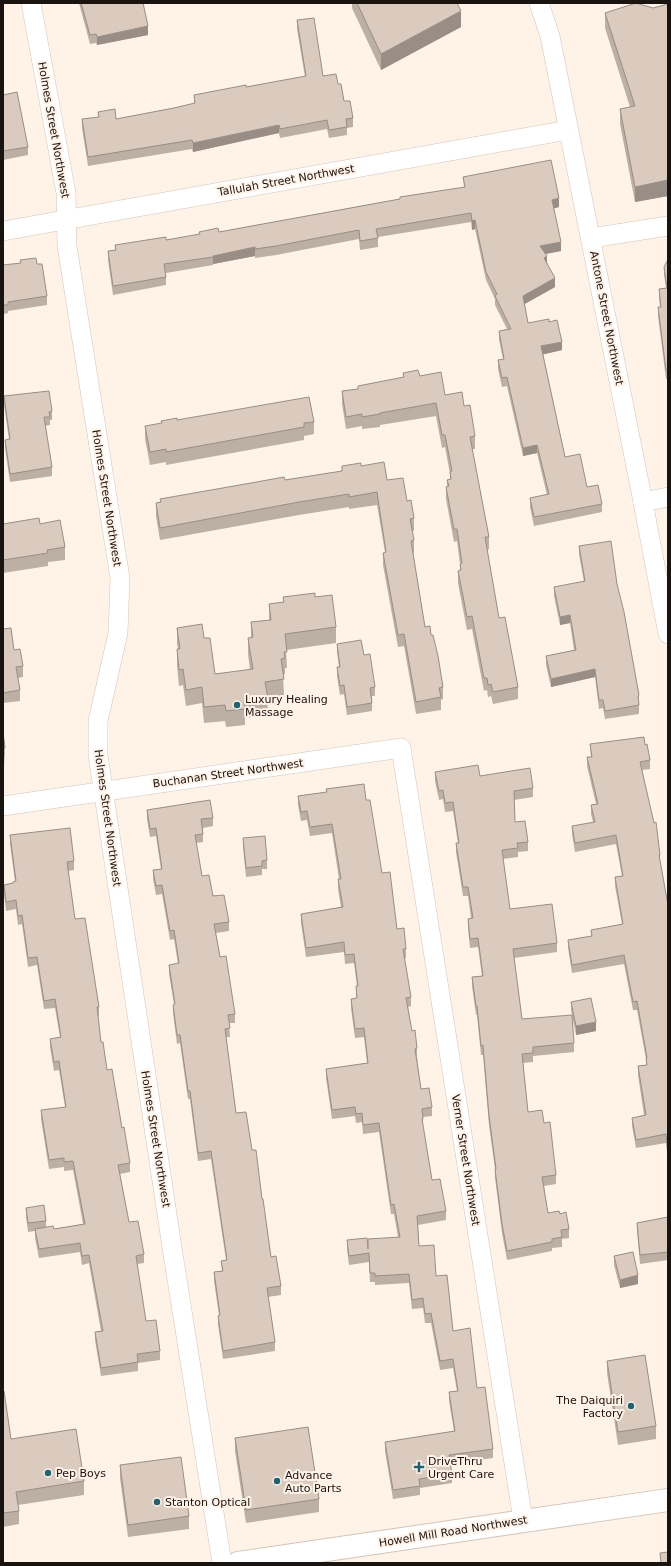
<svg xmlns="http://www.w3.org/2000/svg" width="671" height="1566" font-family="'DejaVu Sans',sans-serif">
  <rect width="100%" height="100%" fill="#fff2e7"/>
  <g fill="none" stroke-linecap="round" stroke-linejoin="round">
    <defs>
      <g id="minor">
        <path d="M31,3L66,193L67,246L120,578L118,633L98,721V755L173,1254L222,1563"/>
        <path d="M539,3L550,36L643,502L668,634"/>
        <path d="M3,231L568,130"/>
        <path d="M591,238L668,226"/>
        <path d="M643,502L668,497"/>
        <path d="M3,806L401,748L523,1520"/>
      </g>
      <path id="secondary" d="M238,1563L668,1500"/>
    </defs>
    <use href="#minor" stroke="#d4c4b7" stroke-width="20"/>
    <use href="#secondary" stroke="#d4c4b7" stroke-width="24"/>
    <use href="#minor" stroke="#fff" stroke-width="19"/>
    <use href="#secondary" stroke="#fff" stroke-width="22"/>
  </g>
  <g fill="#bcafa3">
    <path d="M79,3H143L148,35L97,45L96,43L90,44Z"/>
    <path d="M352,3H457L461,27L381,70L352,8Z"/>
    <path d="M668,4V196L635,202L620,124V109L630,107L605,28V13L653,8Z"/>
    <path d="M297,20L323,76L338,84L344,101L353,118V127L347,128V135L329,138L327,129L280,138L279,133L193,152L192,149L88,166L82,128V119L98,117V112L116,119L174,108L194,104V95L246,87L305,77L297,29Z"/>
    <path d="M3,95L28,147V155L3,160Z"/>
    <path d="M463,177L559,207L554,208L561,251L545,254L547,262L555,287L524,304L528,323L549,322L562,350L543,354L565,457L587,487L602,504V512L534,526L530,507V498L547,495L537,453L523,456L507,386L502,387L498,369V360L503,359L499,340V331L507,329L495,305V299L486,280L475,229L472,230L471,222L378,237V247L360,250L359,239L276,255L255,258V256L213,264V265L166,273V285L113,295L108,260V251L115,250V245L166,240L199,235V232H219L464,187Z"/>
    <path d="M668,261V379H666L658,316V307H660L659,298V289L666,288L664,275V267Z"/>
    <path d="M37,264L47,296V305L8,311V313L3,314V265Z"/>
    <path d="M403,373L420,376L445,395L464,406L475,436V449H472L489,537V549L487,550L499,618L518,687V699L493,704L491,696L488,697L487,690L484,691L472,629L467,630L461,599L458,583V571L460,570V564L457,541L454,542L446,499V487H447V480L450,479V474L445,447L442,448L436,416L380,425V427L362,429V426L346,429L342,404V391L358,389V386L403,378Z"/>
    <path d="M4,396L52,411V420H50V425L45,426L52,467V476L10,482L5,448V440L9,439L4,405Z"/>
    <path d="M177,420L314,422V434L304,436V440L166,465V462L150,465L145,439V426L161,424V421Z"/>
    <path d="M342,466H361L387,480L407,501L414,518V531H412L414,540V553H413L425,627L431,635L443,687V699L441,700V710L416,714L404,646L398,647L383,565V553L385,552L377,505L349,509V507L299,515L160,540L156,516V503H160V499L285,480L342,471Z"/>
    <path d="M3,524H40L65,547V560L48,562V566L3,573Z"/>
    <path d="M579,546L617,584L639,695V714L605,719L603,708L599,709L595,677L551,687L546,665V656L574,650L570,623L560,625L554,596V587L584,582L579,554Z"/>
    <path d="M283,597H315L336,627V643L286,650L287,668H285V674L283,675L284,695L267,697L268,715L245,718V725L226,727L225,721L204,723L202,703L186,706L183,685L179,686L177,665V649H178L177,644V628L204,638L215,674L250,670L248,654V638H251V622L269,620V604L283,602Z"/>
    <path d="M3,629L23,666V677L18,678L20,690V701L3,703Z"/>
    <path d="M337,644L364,655L375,687V696H372V711L347,715L344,694L340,695L337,676V667H339L337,652Z"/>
    <path d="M3,732L5,748L4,767H3Z"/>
    <path d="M590,744L645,745L650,760V769L642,770L660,855V861L668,905V1161L666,1143L636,1148L632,1126V1118L644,1115L638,1075V1066L646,1065V1059L637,1010H633L624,964L572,973L568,948V940L591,936V930L622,924L615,886V877L622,876L616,844L575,852L572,834V826L593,822L591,814V805L596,804L587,766V757H591Z"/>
    <path d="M435,772L480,776L533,788V797L514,800L515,822L528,842V851L518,852V857L503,859L510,909L557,943V952L514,958L522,1019L574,1043V1052L533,1056V1062L523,1063L528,1112L544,1123L556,1175V1184L544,1186L548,1213L560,1214L569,1229V1238L562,1239V1247L552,1248V1251L507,1260L502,1233L495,1178V1169L489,1125L483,1055H481L477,1015H476L472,986V977L482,976L478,947L470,948L468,928V919L471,918L468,896H463L456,852V843H458L453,811L445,812L443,799L439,800L435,781Z"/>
    <path d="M326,789L366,800L382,873L397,929L406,949V958H404L411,997V1006L408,1007L412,1031L417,1048V1057L421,1089L432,1107V1116L423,1117V1128L432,1180L446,1211V1220L418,1225L419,1246L436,1276L453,1331L477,1388L493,1449V1458L450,1464L452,1474V1483L420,1488V1495L393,1499L385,1451V1442L454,1431L449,1401V1392L457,1391L453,1368L440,1370L431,1323H425L423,1308L412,1309L409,1283L375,1285V1282H370L369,1262L349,1265L347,1249V1240L368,1246L398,1237L394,1214H391L379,1132L363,1134L362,1122L356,1123L355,1116L332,1119L326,1078V1069L367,1063L364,1037L355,1038L351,1008V999L356,998V986H357L354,963L345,964L344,952L306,957L301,923V914L341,907L338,889V879H339L332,833L310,836L307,820L301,821L298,805V796L326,792Z"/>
    <path d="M147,810L213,818V826L203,828V842L196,843L202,876L229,922V931L216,933L220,957L235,1014V1023H229L230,1037H226L236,1113L252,1150L262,1199L271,1257L281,1286V1295L268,1297L275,1342V1351L223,1359L218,1324V1316L219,1315L214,1281V1272L222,1271L221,1261L226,1260L211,1159L198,1161L190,1099H188L180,1043L177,1044L173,1013V1005L174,1004L169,974V965L178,964L174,939L170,940L162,894L156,895L153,879V870L161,869L156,836L150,837L147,819Z"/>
    <path d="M10,835L74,861V870L68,871L75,919L99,1007V1016H98L101,1042L107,1070L122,1128L130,1163V1172L120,1174L129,1222L144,1254V1263L137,1264L146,1321L160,1351V1360L138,1363V1371L101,1376L95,1340V1332L101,1331L89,1263L82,1265L80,1252L39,1258L35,1238V1231L28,1232L26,1216V1208L46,1221V1228L54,1229L83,1224L73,1170L64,1171V1167L49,1169L41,1119V1110L65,1107L59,1070L54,1071L50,1047V1039L60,1037L55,1008L44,1009L37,965L28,967L22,924L18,925L16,909L6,911L4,893V885L13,883L15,882L10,844Z"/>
    <path d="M243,838L267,860V869H262V875L246,877L243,847Z"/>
    <path d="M571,1002L596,1031L576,1035L571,1010Z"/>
    <path d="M668,1217V1260L640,1264L637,1231V1223Z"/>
    <path d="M614,1256L638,1284L620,1288L614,1265Z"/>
    <path d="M607,1361L656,1426V1439L618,1445L607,1373Z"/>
    <path d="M3,1391L11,1439L84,1481V1495L18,1505L19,1511V1524L3,1527Z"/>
    <path d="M235,1438L319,1499V1512L246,1523L235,1451Z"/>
    <path d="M120,1465L189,1516V1529L128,1537L120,1478Z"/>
  </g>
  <g fill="#998e85">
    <path d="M461,11V27L381,70V54Z"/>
    <path d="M148,26V35L97,45V37Z"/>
    <path d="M279,125V133L193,152V143Z"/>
    <path d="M668,180V196L635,202V187Z"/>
    <path d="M559,198V207L552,209V200Z"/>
    <path d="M475,220V229L472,230V221Z"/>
    <path d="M561,242V251L540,255V246Z"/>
    <path d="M255,247V256L213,264V256Z"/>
    <path d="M547,256V264L544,258Z"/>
    <path d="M555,278V287L523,305V296Z"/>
    <path d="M562,342V350L541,355V346Z"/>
    <path d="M537,445V453L523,456V448Z"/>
    <path d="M570,615V623L560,625V617Z"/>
    <path d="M595,669V677L551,687V679Z"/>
    <path d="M596,1022V1031L576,1035V1026Z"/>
    <path d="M638,1275V1284L620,1288V1280Z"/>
  </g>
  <g fill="#dbcbbe" stroke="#998e85">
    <path d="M81,3H143L148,26L97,37L96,34L90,35Z"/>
    <path d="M357,3H457L461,11L381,54Z"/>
    <path d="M636,3L653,8L668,4V180L635,187L620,109L635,106L605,13Z"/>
    <path d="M314,18L323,76L336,74L338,84H341L344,101H350L353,118L346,119L347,127L329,130L327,120L280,129L279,125L193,143L192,140L88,157L82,119L99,117L98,112L115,109L116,119L174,108L195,103L194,95L246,85V87L306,76L297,20Z"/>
    <path d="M17,92L28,147L3,151V95Z"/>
    <path d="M551,160L559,198L552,200L561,242L540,246L547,256L544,258L555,278L523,296L528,323L549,319V322L557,320L562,342L541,346L565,457L580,454L587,487L598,485L602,504L534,517L530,498L549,494L537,445L523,448L507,377L502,378L498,360L504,359L499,331L511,329L495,296L497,294L486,272L475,220L472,221L471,213L376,229L378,238L360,241L359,230L276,246L255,249V247L213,256V257L164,264L166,277L113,286L108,251L116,250L115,245L166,237V240L200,234L199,232L218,228L219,232L400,199V197L465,187L463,177Z"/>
    <path d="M36,258L37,264H42L47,296L8,302V305H3V265L21,263L20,260Z"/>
    <path d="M667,261H668V370H666L658,307H661L659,289L667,288L664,267Z"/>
    <path d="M418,370L420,376L441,372L445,395L462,392L464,406L470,405L475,436L470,437L489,537H485L499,618L505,617L518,687L493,692L491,684L488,685L487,678H484L472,616L467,617L461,586L458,571L461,570L460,564L462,563L457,529H454L446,487L449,486L447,480L451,479L450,472L452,471L445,435H442L436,403L380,413V414L362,417V414L346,417L342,391L358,389V386L404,377L403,373Z"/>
    <path d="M49,391L52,411L49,412L50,417H44L52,467L10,474L5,440L10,439L4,396Z"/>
    <path d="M309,397L314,422L304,423V427L166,452V449L150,452L145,426L162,423L161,421L177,418V420Z"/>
    <path d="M384,462L387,480L403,478L407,501L411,500L414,518L410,519L414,540L411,541L425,627L430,626L431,635H433L438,656L443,687L439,688L441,697L416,702L404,634L398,635L383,553L386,552L377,492L349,497V494L299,502L160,528L156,503L161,502L160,499L251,483L284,477L285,480L342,471V466L361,463V466Z"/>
    <path d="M39,518L40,524L60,520L65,547L47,550L48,553L3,560V524Z"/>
    <path d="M611,541L617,584L624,612L639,695L638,696L639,705L605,711L603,700H599L595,669L551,679L546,656L576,650L570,615L560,617L554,587L585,581L579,546Z"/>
    <path d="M315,593V597L332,595L336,627L285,634L287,652H284L285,658L281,659L284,679L265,682L268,699L244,702L245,709L226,711L225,705L204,707L202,687L186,690L183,669L179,670L177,649H180L177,628L202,624L204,638H210L215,674L253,669L248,638L253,637L251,622L271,620L269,604L284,602L283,597Z"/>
    <path d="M11,628L14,650L20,649L23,666L16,667L20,690L3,693V629Z"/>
    <path d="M361,640L364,655L370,654L375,687L370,688L372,703L347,707L344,685L340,686L337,667H340L337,644Z"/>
    <path d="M3,732L5,748H3L4,756H3Z"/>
    <path d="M644,737L645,745L647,744L650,760L640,762L654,823L656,822L660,855H659L668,905V1152L666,1134L636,1140L632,1118L646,1115L638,1066L647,1065L646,1058H647L637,1001L633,1002L624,955L572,965L568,940L592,936L591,930L623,924L615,877L623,876L616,835L575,843L572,826L595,822L591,805L598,804L587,757H592L590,744Z"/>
    <path d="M478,765L480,776L530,768L533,788L514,791L515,822L525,821L528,842L517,843L518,848L502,850L510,909L552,904L557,943L513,949L522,1019L572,1015L574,1043L533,1047V1053L522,1054L528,1112L542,1110L544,1123L550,1122L556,1175L542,1177L548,1213L559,1211L560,1214L566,1212L569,1229L561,1230L562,1237L552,1239V1242L507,1251L502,1224L495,1169H496L489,1116L483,1045L481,1046L477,1006H476L472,977L483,976L478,938L470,939L468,919L473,918L468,887H463L456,843H459L453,802L445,803L443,790L439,791L435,772Z"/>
    <path d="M364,784L366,800H370L382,873L390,872L397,929L404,928L406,949H403L411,997L406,998L412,1031L415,1030L417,1048L415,1049L421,1089L429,1088L432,1107L422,1109L423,1119H422L432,1180L440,1179L446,1211L417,1216L419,1246L434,1245L436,1276L447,1275L453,1331L470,1328L477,1388L485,1387L493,1449L449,1455L452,1474L419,1479L420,1486L393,1490L385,1442L455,1431L449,1392L458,1391L453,1359L440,1361L431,1313L425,1314L423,1298L412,1300L409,1274L375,1276V1273H370L369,1253L349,1256L347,1240L367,1238L368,1249V1239L400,1237L394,1204L391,1205L379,1123L363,1125L362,1113L356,1114L355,1107L332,1110L326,1069L368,1063L364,1028L355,1029L351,999L357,998L356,986H358L354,954L345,955L344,942L306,948L301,914L343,907L338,879H341L332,824L310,827L307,811L301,812L298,796L327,792L326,789Z"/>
    <path d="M210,800L213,818L201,819L203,834L195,835L202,876L209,875L213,896L224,895L229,922L214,924L220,957L226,956L235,1014L228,1015L230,1028L225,1029L236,1113L246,1112L252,1150H256L262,1199H263L271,1257L276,1256L281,1286L267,1288L275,1342L223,1351L218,1316L220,1315L214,1272L223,1271L221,1261L227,1260L211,1151L198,1153L190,1091H188L180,1035H177L173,1005L175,1004L169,965L179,963L174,930L170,931L162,885L156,886L153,870L162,869L156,828L150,829L147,810Z"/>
    <path d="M70,828L74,861L67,862L75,919L85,918L99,1007H97L101,1042H103L107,1070L112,1069L122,1128L124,1127L130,1163L118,1165L129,1222L138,1221L144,1254L136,1256L146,1321L156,1320L160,1351L137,1354L138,1362L101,1368L95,1332L103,1331L89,1255L82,1256L80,1243L39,1249L35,1229L53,1226L54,1229L85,1224L73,1161L64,1162V1158L49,1160L41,1110L66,1107L59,1061L54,1062L50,1039L61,1037L55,999L44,1001L37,957L28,958L22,915L18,916L16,900L6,902L4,885L13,883V882L16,881L10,835Z"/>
    <path d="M265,836L267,860L262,861V866L246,868L243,838Z"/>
    <path d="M591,998L596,1022L576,1026L571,1002Z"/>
    <path d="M44,1205L46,1221L28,1223L26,1208Z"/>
    <path d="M668,1217V1252L640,1255L637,1223Z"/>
    <path d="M633,1252L638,1275L620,1280L614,1256Z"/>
    <path d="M645,1355L656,1426L618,1432L607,1361Z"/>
    <path d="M3,1391H4L11,1439L76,1429L84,1481L16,1492L19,1511L3,1513Z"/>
    <path d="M308,1427L319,1499L246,1510L235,1438Z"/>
    <path d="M181,1457L189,1516L128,1525L120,1465Z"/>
    <path d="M668,1552V1563H661L660,1553Z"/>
  </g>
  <g fill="#1b6472" stroke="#fff2e7" stroke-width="1.5">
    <circle cx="237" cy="705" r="4"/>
    <circle cx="631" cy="1406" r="4"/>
    <path d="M417 1461h4v4h4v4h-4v4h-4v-4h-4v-4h4z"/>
    <circle cx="48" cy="1473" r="4"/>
    <circle cx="277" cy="1481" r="4"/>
    <circle cx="157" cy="1502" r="4"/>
  </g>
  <g text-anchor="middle" stroke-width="4" stroke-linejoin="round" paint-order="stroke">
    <g font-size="11" fill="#19140f" stroke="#fff2e7">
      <text transform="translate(54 130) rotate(80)" y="4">Holmes Street Northwest</text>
      <text transform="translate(286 180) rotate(-10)" y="4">Tallulah Street Northwest</text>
      <text transform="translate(607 318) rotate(79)" y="4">Antone Street Northwest</text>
      <text transform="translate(107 498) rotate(81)" y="4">Holmes Street Northwest</text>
      <text transform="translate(228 773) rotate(-8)" y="4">Buchanan Street Northwest</text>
      <text transform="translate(108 818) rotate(82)" y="4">Holmes Street Northwest</text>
      <text transform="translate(156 1139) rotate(81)" y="4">Holmes Street Northwest</text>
      <text transform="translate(466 1160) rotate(81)" y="4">Verner Street Northwest</text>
      <text transform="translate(453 1531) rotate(-9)" y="4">Howell Mill Road Northwest</text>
    </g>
    <g font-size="11" fill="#19140f" stroke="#fff2e7" text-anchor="start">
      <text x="245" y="703">Luxury Healing<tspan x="245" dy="13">Massage</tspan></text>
      <text x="623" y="1404" text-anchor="end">The Daiquiri<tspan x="623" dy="13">Factory</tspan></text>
      <text x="428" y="1465">DriveThru<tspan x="428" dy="13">Urgent Care</tspan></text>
      <text x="56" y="1477">Pep Boys</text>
      <text x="285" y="1479">Advance<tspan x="285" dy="13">Auto Parts</tspan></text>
      <text x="165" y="1506">Stanton Optical</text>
    </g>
  </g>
  <rect width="671" height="1566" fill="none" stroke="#19140f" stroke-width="8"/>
</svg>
